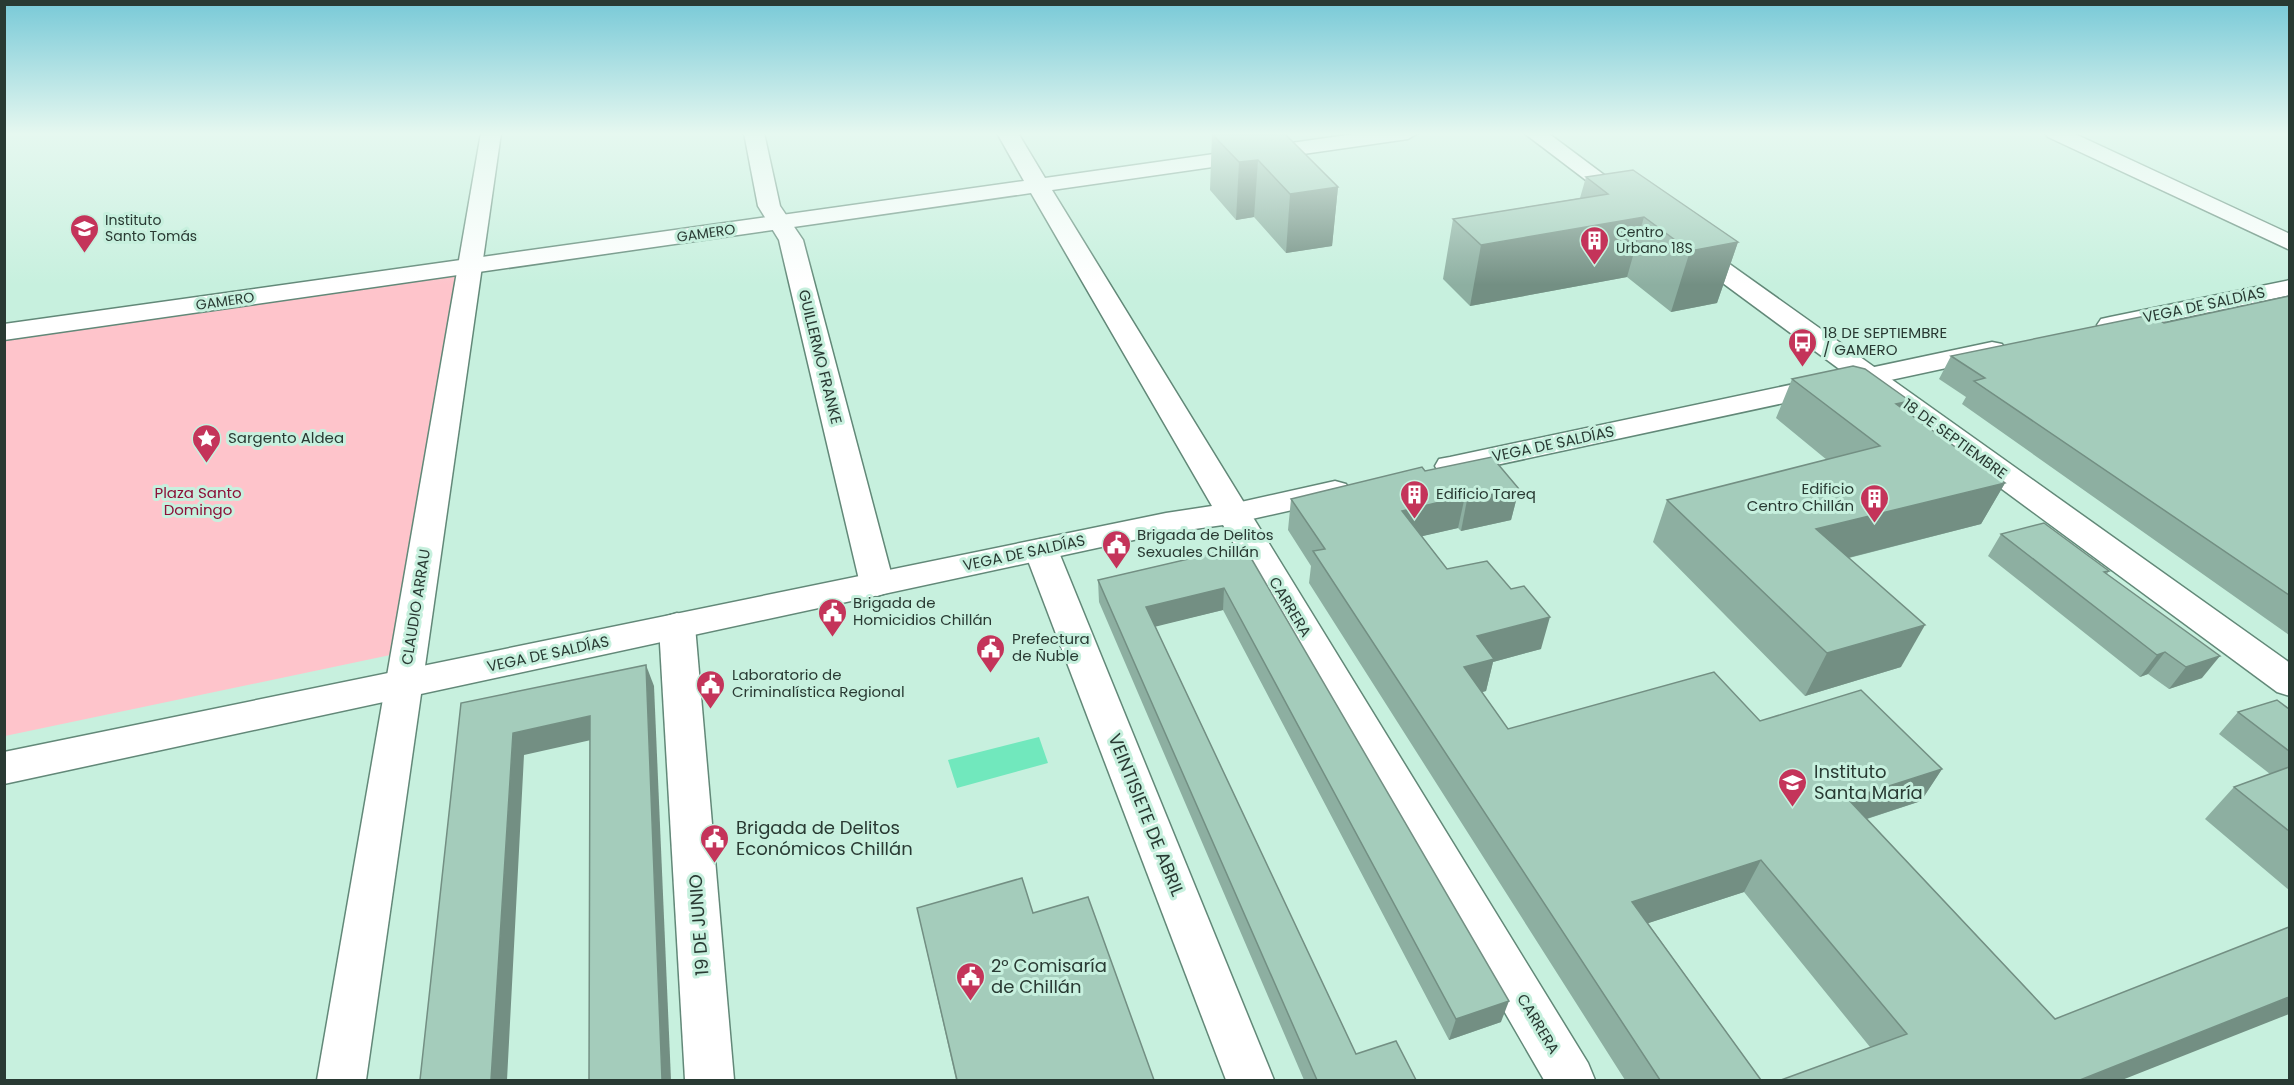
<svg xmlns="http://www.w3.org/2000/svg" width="2294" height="1085" font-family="Poppins,sans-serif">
  <rect width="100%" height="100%" fill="#c7f0de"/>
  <path fill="#fec4cb" d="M460,272L395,654L5,736L4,337Z"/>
  <path fill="#71e8bd" d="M1039,737L1048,763L957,788L948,760Z"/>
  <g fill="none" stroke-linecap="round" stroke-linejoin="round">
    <defs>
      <g id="minor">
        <path d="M481,133H501L366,1080H317Z"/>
        <path d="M744,133H764L780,206L803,240L894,584L889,592L877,596L865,592L860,584L779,240L758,206Z"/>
        <path d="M2045,133H2073L2290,234V250L2048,137Z"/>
        <path d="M2290,280V295L2110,333L2101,331L2097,325L2101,319L2110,317Z"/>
        <path d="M1992,342L2002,344L2006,350L2002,356L1450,475L1439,473L1435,466L1439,459L1450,457Z"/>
        <path d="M1335,481L1346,484L1351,491L1346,498L1234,523L1223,520L1218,513L1223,506Z"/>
        <path d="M1041,539L1053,542L1058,550L1274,1080H1226L1024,550L1029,542Z"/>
        <path d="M677,613L690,617L695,626L734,1080H685L659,626L664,617Z"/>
      </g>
      <g id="tertiary">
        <path d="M997,133H1018L1045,178L1361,133H1418L1408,139L1052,190L1588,1063L1595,1080H1544L1223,525L1166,533L4,784V752L1166,513L1212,506L1031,193L4,340V324L1024,181Z"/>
        <path d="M1524,133H1548L1639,201L1636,206H1620Z"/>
        <path d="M1691,241L1700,243L2290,663V696L2277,692L1682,253L1679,248L1682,243Z"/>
      </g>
    </defs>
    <use href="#minor" stroke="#628878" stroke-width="3"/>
    <use href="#tertiary" stroke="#628878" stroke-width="3"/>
    <use href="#minor" fill="#fff" fill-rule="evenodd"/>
    <use href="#tertiary" fill="#fff" fill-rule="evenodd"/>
  </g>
  <g fill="#8dafa1">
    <path d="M1212,134L1338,187L1332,246L1286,253L1254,217L1236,220L1210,190Z"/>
    <path d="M1586,177L1738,242L1717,303L1671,312L1627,277L1470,306L1443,279L1453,219L1580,198Z"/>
    <path d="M2289,296V635L1962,404L1966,397L1939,379L1951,356L2164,323Z"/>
    <path d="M1792,379L1905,410L2005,483L1981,524L1849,558L1901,667L1805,696L1653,542L1667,500L1827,460L1776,418Z"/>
    <path d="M1425,471L1519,489L1511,520L1461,531L1458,528L1422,536L1447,569L1541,649L1493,662L1486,691L1482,692L1508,729L1760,721L1942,769L1921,801L1867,819L2055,1019L2289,1014L1870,1047L1744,892L1648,923L1761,1080H1625L1309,583L1311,566L1288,530L1291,499Z"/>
    <path d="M2001,534L2109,571L2107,574L2202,678L2169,689L2148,674L2140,677L1988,556Z"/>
    <path d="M1244,546L1501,1022L1449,1040L1223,610L1155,626L1356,1054L1416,1080H1304L1099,602L1098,580Z"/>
    <path d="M2289,709V890L2205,819L2234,787L2270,774L2219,734L2238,712Z"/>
    <path d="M917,908L1033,913L1154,1080H956Z"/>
  </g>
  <g fill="#738f83">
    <path d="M1258,160L1254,217L1236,220L1239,162Z"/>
    <path d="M1338,187L1332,246L1286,253L1290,194Z"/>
    <path d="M1644,217L1627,277L1470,306L1481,245Z"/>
    <path d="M1738,242L1717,303L1671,312L1690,251Z"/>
    <path d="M1910,401L1890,441L1896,404Z"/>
    <path d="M2005,483L1981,524L1796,571L1816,529Z"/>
    <path d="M1519,489L1511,520L1461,531L1467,500Z"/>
    <path d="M1465,496L1458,528L1397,542L1402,511Z"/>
    <path d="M1224,588L1223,610L1146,629V607Z"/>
    <path d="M1550,617L1541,649L1493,662L1486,691L1457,699L1464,667L1477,636Z"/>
    <path d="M1925,625L1901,667L1805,696L1827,653Z"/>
    <path d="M2165,652L2148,674L2140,677L2157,655Z"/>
    <path d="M2220,656L2202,678L2169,689L2186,667Z"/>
    <path d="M646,665L654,686L671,1080H662Z"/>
    <path d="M590,716L600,738L524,755L507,1080H491L513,733Z"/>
    <path d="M1942,769L1921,801L1829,831L1848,799Z"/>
    <path d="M1761,860L1744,892L1618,933L1632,902Z"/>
    <path d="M2289,997V1014L2122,1080H2080Z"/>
    <path d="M1509,1001L1501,1022L1449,1040L1456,1019Z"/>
  </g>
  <g fill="#a4ccbb" stroke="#738f83" stroke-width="1.5">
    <path d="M1284,133L1338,187L1290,194L1258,160L1239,162L1212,134Z"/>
    <path d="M1633,170L1738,242L1690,251L1644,217L1481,245L1453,219L1608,194L1586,177Z"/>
    <path d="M2289,296V595L1974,381L1985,378L1951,356L2150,315L2164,323Z"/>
    <path d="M1853,366L1865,369L1910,401L1896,404L2005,483L1816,529L1925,625L1827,653L1667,500L1880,446L1792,379Z"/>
    <path d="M1492,457L1519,489L1467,500L1465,496L1402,511L1447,569L1487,561L1511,589L1524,586L1550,617L1477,636L1494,659L1464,667L1508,729L1714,672L1760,721L1861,690L1942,769L1848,799L2055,1019L2289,927V997L2080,1080H1781L1907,1034L1761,860L1632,902L1761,1080H1660L1313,551L1325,549L1291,499L1422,467L1425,471Z"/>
    <path d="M2044,523L2109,571L2104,572L2220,656L2186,667L2165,652L2157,655L2001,534Z"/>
    <path d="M1244,546L1509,1001L1456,1019L1224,588L1146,607L1356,1054L1396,1041L1416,1080H1317L1098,580Z"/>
    <path d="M646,665L662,1080H589L590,716L513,733L491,1080H420L461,703Z"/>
    <path d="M2277,700L2289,709V751L2238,712Z"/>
    <path d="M2289,767V831L2234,787Z"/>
    <path d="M1022,878L1033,913L1088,897L1154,1080H957L917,908Z"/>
  </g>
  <linearGradient id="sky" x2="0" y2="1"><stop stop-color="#78c9d7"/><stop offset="0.47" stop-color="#e6f8f0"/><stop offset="1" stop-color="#e6f8f0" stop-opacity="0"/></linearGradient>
  <rect width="2294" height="285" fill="url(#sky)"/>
  <defs>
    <symbol id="school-pin" viewBox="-11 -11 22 30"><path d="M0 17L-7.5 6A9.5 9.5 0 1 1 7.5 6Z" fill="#c4345a" stroke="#c7f0de"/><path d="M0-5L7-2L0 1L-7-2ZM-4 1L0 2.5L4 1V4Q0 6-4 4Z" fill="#fff"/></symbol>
    <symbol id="building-pin" viewBox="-11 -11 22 30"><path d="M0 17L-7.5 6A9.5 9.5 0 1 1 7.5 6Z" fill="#c4345a" stroke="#c7f0de"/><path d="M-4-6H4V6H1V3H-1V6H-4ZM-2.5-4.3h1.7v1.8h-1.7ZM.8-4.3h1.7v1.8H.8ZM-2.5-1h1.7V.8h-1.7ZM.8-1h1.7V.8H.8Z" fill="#fff"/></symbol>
    <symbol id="bus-pin" viewBox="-11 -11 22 30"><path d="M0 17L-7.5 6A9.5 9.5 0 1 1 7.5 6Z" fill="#c4345a" stroke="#c7f0de"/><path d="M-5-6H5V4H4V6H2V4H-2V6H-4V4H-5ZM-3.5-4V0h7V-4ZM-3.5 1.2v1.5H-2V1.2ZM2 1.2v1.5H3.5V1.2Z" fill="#fff"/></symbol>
    <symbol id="sight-pin" viewBox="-11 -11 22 30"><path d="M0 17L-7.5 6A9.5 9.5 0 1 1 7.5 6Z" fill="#c4345a" stroke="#c7f0de"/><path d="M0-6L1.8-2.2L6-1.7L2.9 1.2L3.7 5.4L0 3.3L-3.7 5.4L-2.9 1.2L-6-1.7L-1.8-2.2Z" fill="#fff"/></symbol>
    <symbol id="civic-pin" viewBox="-11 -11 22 30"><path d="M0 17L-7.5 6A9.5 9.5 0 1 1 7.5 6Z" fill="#c4345a" stroke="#c7f0de"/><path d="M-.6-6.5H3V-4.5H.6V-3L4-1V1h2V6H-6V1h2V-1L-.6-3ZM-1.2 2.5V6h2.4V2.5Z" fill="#fff"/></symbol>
  </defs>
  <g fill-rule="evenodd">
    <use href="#school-pin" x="68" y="212" width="33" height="45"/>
    <use href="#building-pin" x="1578" y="224" width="33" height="45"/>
    <use href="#bus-pin" x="1786" y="326" width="33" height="45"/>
    <use href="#sight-pin" x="190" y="422" width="33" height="45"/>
    <use href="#building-pin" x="1398" y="478" width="33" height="45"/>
    <use href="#building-pin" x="1858" y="482" width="33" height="45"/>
    <use href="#civic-pin" x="1100" y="528" width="33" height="45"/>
    <use href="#civic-pin" x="816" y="596" width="33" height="45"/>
    <use href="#civic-pin" x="974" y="632" width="33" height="45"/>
    <use href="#civic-pin" x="694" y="668" width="33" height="45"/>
    <use href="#school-pin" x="1776" y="766" width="33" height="45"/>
    <use href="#civic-pin" x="698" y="822" width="33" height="45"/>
    <use href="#civic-pin" x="954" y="960" width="33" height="45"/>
  </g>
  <g text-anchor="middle" stroke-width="6" stroke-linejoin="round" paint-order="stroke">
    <g font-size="14" fill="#293a33" stroke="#c7f0de" text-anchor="start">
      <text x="105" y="225">Instituto<tspan x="105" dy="16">Santo Tomás</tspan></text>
      <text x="1616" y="237">Centro<tspan x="1616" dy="16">Urbano 18S</tspan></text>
    </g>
    <g font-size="14" fill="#293a33" stroke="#c7f0de">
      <text transform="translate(706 233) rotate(-8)" y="5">GAMERO</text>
      <text transform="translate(225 301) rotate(-8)" y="5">GAMERO</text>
    </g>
    <g font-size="15" fill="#293a33" stroke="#c7f0de">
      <text transform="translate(2204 305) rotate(-12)" y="5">VEGA DE SALDÍAS</text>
      <text transform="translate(820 357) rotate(76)" y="5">GUILLERMO FRANKE</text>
      <text transform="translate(1955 439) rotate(36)" y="5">18 DE SEPTIEMBRE</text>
      <text transform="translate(1553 444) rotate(-12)" y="5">VEGA DE SALDÍAS</text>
      <text transform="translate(1024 553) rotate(-12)" y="5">VEGA DE SALDÍAS</text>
      <text transform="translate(416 607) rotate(-81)" y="5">CLAUDIO ARRAU</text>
      <text transform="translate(1290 607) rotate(59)" y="5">CARRERA</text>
      <text transform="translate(548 654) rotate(-12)" y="5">VEGA DE SALDÍAS</text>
      <text transform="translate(1538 1024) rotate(59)" y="5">CARRERA</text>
    </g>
    <g font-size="15" fill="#293a33" stroke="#c7f0de" text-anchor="start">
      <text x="1823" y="338">18 DE SEPTIEMBRE<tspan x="1823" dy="17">/ GAMERO</tspan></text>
      <text x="228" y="443">Sargento Aldea</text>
      <text x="1854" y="494" text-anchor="end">Edificio<tspan x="1854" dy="17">Centro Chillán</tspan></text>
      <text x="1436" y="499">Edificio Tareq</text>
      <text x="1137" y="540">Brigada de Delitos<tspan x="1137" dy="17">Sexuales Chillán</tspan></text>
      <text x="853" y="608">Brigada de<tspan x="853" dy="17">Homicidios Chillán</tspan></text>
      <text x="1012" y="644">Prefectura<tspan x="1012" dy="17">de Ñuble</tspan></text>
      <text x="732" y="680">Laboratorio de<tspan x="732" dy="17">Criminalística Regional</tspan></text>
    </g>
    <g font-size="15" fill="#8c1038" stroke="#c7f0de">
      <text x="198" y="498">Plaza Santo<tspan x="198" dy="17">Domingo</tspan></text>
    </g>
    <g font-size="18" fill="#293a33" stroke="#c7f0de" text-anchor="start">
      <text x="1814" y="778">Instituto<tspan x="1814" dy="21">Santa María</tspan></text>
      <text x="736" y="834">Brigada de Delitos<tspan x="736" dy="21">Económicos Chillán</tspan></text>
      <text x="991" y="972">2° Comisaría<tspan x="991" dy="21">de Chillán</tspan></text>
    </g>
    <g font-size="18" fill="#293a33" stroke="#c7f0de">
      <text transform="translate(1146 815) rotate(68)" y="6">VEINTISIETE DE ABRIL</text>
      <text transform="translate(699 925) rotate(-94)" y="6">19 DE JUNIO</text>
    </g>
  </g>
  <rect width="2294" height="1085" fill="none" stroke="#293a33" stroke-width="12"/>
</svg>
